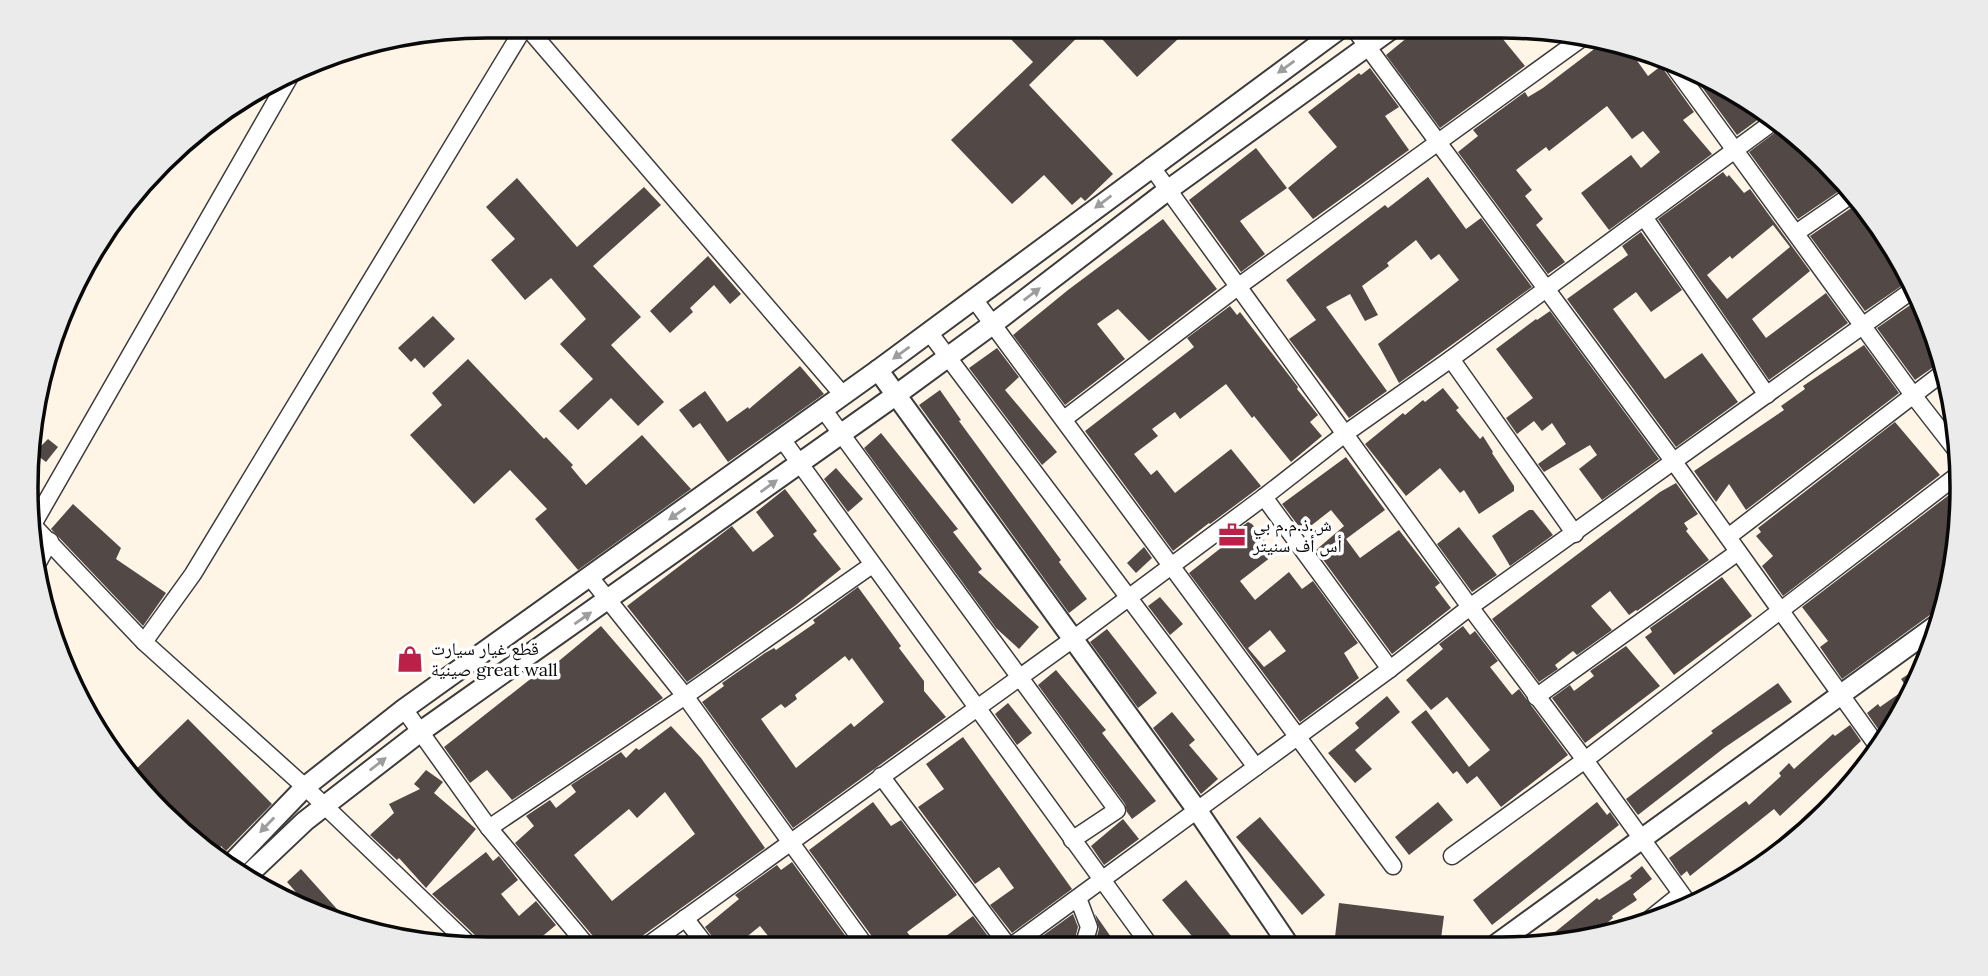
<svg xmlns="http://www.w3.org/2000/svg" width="1988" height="976" font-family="Lora,'Noto Naskh Arabic',serif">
  <rect width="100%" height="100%" fill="#fff5e6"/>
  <g fill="#524846" fill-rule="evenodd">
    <path d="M999,27H1088L1029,85L1113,174L1085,201L1081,197L1072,205L1044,175L1012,204L951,140L1033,62Z"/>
    <path d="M1091,27H1191L1137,77Z"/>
    <path d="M1420,27H1493L1525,66L1440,128L1386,55Z"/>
    <path d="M1606,40L1625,44L1648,76L1661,66L1694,112L1683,120L1712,154L1609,230L1581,193L1631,155L1641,168L1660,152L1643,131L1632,139L1607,106L1549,151L1546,147L1516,170L1532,190L1525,196L1543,219L1536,225L1565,262L1548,274L1458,152L1478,136L1473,130L1525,92L1528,97L1543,88Z"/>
    <path d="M1370,68L1399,107L1385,116L1409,150L1313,219L1288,188L1337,147L1308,112L1359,73L1361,75Z"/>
    <path d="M1688,68L1704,74L1767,113L1737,135Z"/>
    <path d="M1785,125L1848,185L1798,219L1749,152Z"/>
    <path d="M1256,148L1287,188L1240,221L1265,254L1241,272L1189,200Z"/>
    <path d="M1723,172L1727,177L1729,175L1744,193L1750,189L1810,271L1752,319L1766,338L1826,293L1848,323L1769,380L1658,219ZM1773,225L1790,247L1727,299L1707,275L1730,256L1732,259Z"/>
    <path d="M1428,177L1466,229L1481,218L1532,287L1399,383L1378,344L1459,280L1439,254L1431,260L1416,240L1387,263L1389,266L1362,286L1378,315L1365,321L1350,294L1326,307L1387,391L1349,418L1289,339L1316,320L1286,280L1385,205L1388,208Z"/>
    <path d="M517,178L577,247L644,187L661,205L593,266L641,317L611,345L664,402L638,426L611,398L578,430L559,411L593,379L560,344L586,319L551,278L525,300L491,260L515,239L486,207Z"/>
    <path d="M1860,202L1900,257L1910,280L1865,311L1810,236Z"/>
    <path d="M1163,219L1217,289L1149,341L1118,309L1097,324L1125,359L1065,405L1013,335L1068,290Z"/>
    <path d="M1641,232L1682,290L1651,312L1636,292L1613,309L1665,379L1702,353L1738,402L1676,447L1567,299L1628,255L1622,246Z"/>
    <path d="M708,256L741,294L730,304L714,285L690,308L693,312L670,333L650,311Z"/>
    <path d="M1919,299L1937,339L1942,361L1915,380L1877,328Z"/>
    <path d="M1230,306L1237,315L1240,312L1298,387L1297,389L1318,415L1310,422L1322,436L1291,462L1254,416L1252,418L1226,384L1180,419L1175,412L1152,429L1158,436L1134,454L1151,475L1157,470L1175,493L1231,449L1261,486L1210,524L1209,523L1173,551L1085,431L1194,347L1187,338Z"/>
    <path d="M1550,311L1659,459L1602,500L1579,469L1597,455L1590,445L1544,472L1538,464L1566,444L1552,423L1542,431L1534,421L1517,434L1506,418L1533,398L1496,349L1536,319L1537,320Z"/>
    <path d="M433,316L455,339L424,368L415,358L411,362L398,348Z"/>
    <path d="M1864,345L1899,393L1746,510L1729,484L1716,502L1694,471L1784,410L1781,406L1805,389L1803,386Z"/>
    <path d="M997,348L1019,377L1005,390L1057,452L1042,465L969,368Z"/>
    <path d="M468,359L544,439L546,437L573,465L571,467L586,485L642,435L691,489L578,570L535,519L547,509L510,470L474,504L410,435L442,405L432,393Z"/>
    <path d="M800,366L824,394L728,462L700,423L693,428L679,410L705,391L727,422L748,407L749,409Z"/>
    <path d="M1443,388L1459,408L1456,410L1480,439L1483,436L1493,452L1492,453L1514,486V491L1479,514L1464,490L1460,493L1440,468L1406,496L1365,444L1403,413L1405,415L1423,400L1425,402Z"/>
    <path d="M940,390L961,420L959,421L1061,560L1059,562L1087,599L1069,613L919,405Z"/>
    <path d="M1895,422L1940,475L1783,596L1762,566L1773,556L1756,536L1761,532L1758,528Z"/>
    <path d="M881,433L958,529L953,532L982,569L978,572L1039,627L1019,649L996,628L864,448Z"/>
    <path d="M48,439L58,447L46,462L34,453Z"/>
    <path d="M1346,457L1385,510L1346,539L1360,558L1399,530L1440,583L1435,587L1451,608L1392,654L1316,550L1344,526L1331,510L1303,532L1282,504Z"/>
    <path d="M836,468L863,499L848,512L824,479Z"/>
    <path d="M1676,483L1698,514L1684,523L1688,529L1686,531L1709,560L1637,611L1636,610L1629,615L1610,591L1591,606L1612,630L1577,655L1573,651L1555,665L1558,669L1539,682L1492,619L1660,492Z"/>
    <path d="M785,489L817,531L813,534L841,569L796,605L687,682L627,606L732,526L753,552L774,536L756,512Z"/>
    <path d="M1949,495L1961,511V518L1945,611L1934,612L1842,679L1820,647L1828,641L1802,607Z"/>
    <path d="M73,504L121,548L116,559L166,593L143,626L51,529Z"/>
    <path d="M1529,510H1533L1553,535L1510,566L1492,536Z"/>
    <path d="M1248,522L1252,524L1275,554L1240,581L1255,600L1289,572L1302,589L1313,581L1358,643L1344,653L1359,678L1300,722L1189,573L1226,544L1223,541ZM1270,630L1286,651L1264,667L1248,648Z"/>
    <path d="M1459,527L1497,575L1472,592L1437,544Z"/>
    <path d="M1144,547L1152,558L1136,573L1127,563Z"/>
    <path d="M1722,577L1752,616L1674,675L1645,637L1652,632L1650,628Z"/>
    <path d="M858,587L901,646L899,648L924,681V691L946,717L793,828L702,702L724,686L722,683L765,653L774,648L776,650L815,623L813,620ZM845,656L849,661L852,658L884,702L854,727L851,723L796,768L761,719L781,704L785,708L797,699L795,695Z"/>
    <path d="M1160,597L1183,624L1170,635L1148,606Z"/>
    <path d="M601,626L663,698L512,800L487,770L470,783L444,747L552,662L554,665Z"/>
    <path d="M1463,626L1470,635L1475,631L1498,661L1490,667L1512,695L1519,689L1568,755L1501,807L1477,776L1467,784L1457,771L1453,774L1411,722L1426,710L1469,767L1490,750L1447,697L1431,710L1406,680L1443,649L1439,644Z"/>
    <path d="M1107,629L1157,693L1138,708L1090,642Z"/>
    <path d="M1626,646L1660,686L1585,743L1552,698L1570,685L1574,691L1594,676L1590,671Z"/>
    <path d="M1925,663L1914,692L1885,739L1867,713L1878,704L1880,707L1907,688L1901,679Z"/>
    <path d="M1056,670L1106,730L1102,733L1156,801L1132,819L1127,812L1125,804L1038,685Z"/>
    <path d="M1778,683L1792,702L1724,748L1638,815L1626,799L1713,733L1711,731Z"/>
    <path d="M1387,696L1400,712L1355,750L1372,769L1355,783L1328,753L1359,728L1355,723Z"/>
    <path d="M1008,703L1032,733L1017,745L995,714Z"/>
    <path d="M1172,712L1195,740L1189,745L1218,779L1201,794L1153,728Z"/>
    <path d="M188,719L272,804L226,851L221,846L215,853L162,815L132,773Z"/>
    <path d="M1850,725L1861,741L1780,816L1774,809L1690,876L1687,871L1681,876L1669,858L1746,801L1749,805L1781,776L1779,773L1789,763L1794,769L1833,734L1835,736Z"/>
    <path d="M671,726L701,758L765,848L638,939L634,948H599L597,941L515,843L534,826L526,816L550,800L556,808L576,792L571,785L621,752L626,758L636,748L639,750ZM665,792L695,834L612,901L574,855L629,809L637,818Z"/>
    <path d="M963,737L1072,889L1012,933L990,905L1014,888L999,867L975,884L918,807L944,789L926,764Z"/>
    <path d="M426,770L443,782L434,793L476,829L426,888L399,858L397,860L370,835L394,813L389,804L420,789L414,784Z"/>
    <path d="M873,802L891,826L901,820L957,895L907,932L919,948H877L876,942L809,850Z"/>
    <path d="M1438,802L1453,820L1409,855L1395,837Z"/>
    <path d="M1597,802L1607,815L1610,812L1619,825L1492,925L1473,900Z"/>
    <path d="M1260,817L1325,895L1302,915L1236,837Z"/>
    <path d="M1123,819L1139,839L1104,865L1091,846Z"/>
    <path d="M486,852L493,861L499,856L518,880L501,894L519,916L536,901L556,925L527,949H484L481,941L432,894Z"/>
    <path d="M792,862L847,938L834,948H778L760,926L733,948H718L716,942L705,927L739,899L735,895L777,865L781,870Z"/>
    <path d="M1642,866L1652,879L1633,894L1637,900L1612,916L1613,918L1602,927L1608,933L1560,946H1538L1597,898L1599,900L1632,878L1630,876Z"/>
    <path d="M301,869L355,929L315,914L287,882Z"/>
    <path d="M1186,880L1240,947H1201L1162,900Z"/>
    <path d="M1339,903L1444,916L1440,946H1412L1335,937Z"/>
    <path d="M1073,914L1078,927L1073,947H1027Z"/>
    <path d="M1095,914L1118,947H1094L1099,929Z"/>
    <path d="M973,916L996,947L930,948Z"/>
  </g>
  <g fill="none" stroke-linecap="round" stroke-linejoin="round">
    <defs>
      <g id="minor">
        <path d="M526,26L843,395"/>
        <path d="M1353,27L1674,462L1879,748"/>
        <path d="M1670,61L1913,395L1959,454"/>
        <path d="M1151,166L1470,607L1585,760L1691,907"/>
        <path d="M1644,217L1767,395"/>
        <path d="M1796,233L1854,193"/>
        <path d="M974,299L1393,866"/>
        <path d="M929,332L1256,767"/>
        <path d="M1451,359L1575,534"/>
        <path d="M823,409L1117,810L1072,840"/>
        <path d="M1064,419L1239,286L1585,36"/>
        <path d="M782,439L1151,947"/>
        <path d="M1264,497L1390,669"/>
        <path d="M31,523L144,642L305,787L474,949"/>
        <path d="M31,528L289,78"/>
        <path d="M1728,537L1945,371"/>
        <path d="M36,566L50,541L43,539"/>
        <path d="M589,576L685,696L867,948"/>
        <path d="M144,642L193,574L525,26"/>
        <path d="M1536,697L1738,552"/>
        <path d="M404,709L489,828L589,948"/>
        <path d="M881,776L1009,947"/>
        <path d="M489,828L685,696L872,565"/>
        <path d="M1452,856L1585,760L1959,474"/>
        <path d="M1078,898L1089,927L1083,947"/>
        <path d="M685,918L708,948"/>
        <path d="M1645,923L1681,894"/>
        <path d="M1010,947L1390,669L1470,607L1914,289"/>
        <path d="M644,948L1073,639L1264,497L1346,433L1451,359L1777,119"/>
      </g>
      <g id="tertiary">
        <path d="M878,370L1197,810L1290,947"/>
        <path d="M231,864L305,787L404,709L878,370L1342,27"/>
        <path d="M247,876L305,821L420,732L896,395L993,324L1168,190L1394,27"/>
        <path d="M1494,946L1941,622"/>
      </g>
    </defs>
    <use href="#minor" stroke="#3c3c3c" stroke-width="19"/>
    <use href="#tertiary" stroke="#3c3c3c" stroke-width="23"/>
    <use href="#minor" stroke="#fff" stroke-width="16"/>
    <use href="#tertiary" stroke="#fff" stroke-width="19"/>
  </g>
  <defs><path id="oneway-solid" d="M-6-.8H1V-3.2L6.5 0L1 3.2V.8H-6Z" transform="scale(1.75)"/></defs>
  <g fill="#9d9d9d">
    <use href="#oneway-solid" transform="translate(1286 67) rotate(144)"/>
    <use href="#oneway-solid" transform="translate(1103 202) rotate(143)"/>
    <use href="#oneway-solid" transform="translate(1032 294) rotate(-37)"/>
    <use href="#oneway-solid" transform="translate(901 353) rotate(144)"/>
    <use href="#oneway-solid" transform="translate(769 486) rotate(-36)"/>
    <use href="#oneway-solid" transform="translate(677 514) rotate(145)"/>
    <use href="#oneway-solid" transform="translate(583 618) rotate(-35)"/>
    <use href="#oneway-solid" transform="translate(378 764) rotate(-38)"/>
    <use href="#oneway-solid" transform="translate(267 825) rotate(134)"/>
  </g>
  <defs>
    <symbol id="office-bare" viewBox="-9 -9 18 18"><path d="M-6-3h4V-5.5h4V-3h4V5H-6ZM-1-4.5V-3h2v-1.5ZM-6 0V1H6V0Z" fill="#bb2048" stroke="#fff" stroke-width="2.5" paint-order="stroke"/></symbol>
    <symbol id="shop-bare" viewBox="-9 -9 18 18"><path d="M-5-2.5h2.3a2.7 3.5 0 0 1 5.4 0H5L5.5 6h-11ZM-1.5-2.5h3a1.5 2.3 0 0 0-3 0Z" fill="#bb2048" stroke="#fff" stroke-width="2.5" paint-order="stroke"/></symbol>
  </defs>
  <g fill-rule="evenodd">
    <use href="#office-bare" x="1213" y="516" width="38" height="38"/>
    <use href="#shop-bare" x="391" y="640" width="38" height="38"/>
  </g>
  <g text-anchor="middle" stroke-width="7" stroke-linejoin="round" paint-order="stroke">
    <g font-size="18" fill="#090909" stroke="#fff" text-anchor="start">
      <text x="1253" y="531">ش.ذ.م.م بي<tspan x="1253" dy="21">أس أف سنيتر</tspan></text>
      <text x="431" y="655">قطع غيار سيارت<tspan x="431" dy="21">صينية great wall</tspan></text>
    </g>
  </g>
  <path d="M0 0H1988V976H0ZM487 38H1501A449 449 0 0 1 1950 487V488A449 449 0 0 1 1501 937H487A449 449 0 0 1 38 488V487A449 449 0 0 1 487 38Z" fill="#ebebeb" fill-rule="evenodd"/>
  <path fill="none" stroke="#090909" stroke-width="3.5" d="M487 38H1501A449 449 0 0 1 1950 487V488A449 449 0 0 1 1501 937H487A449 449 0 0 1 38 488V487A449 449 0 0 1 487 38Z"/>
</svg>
